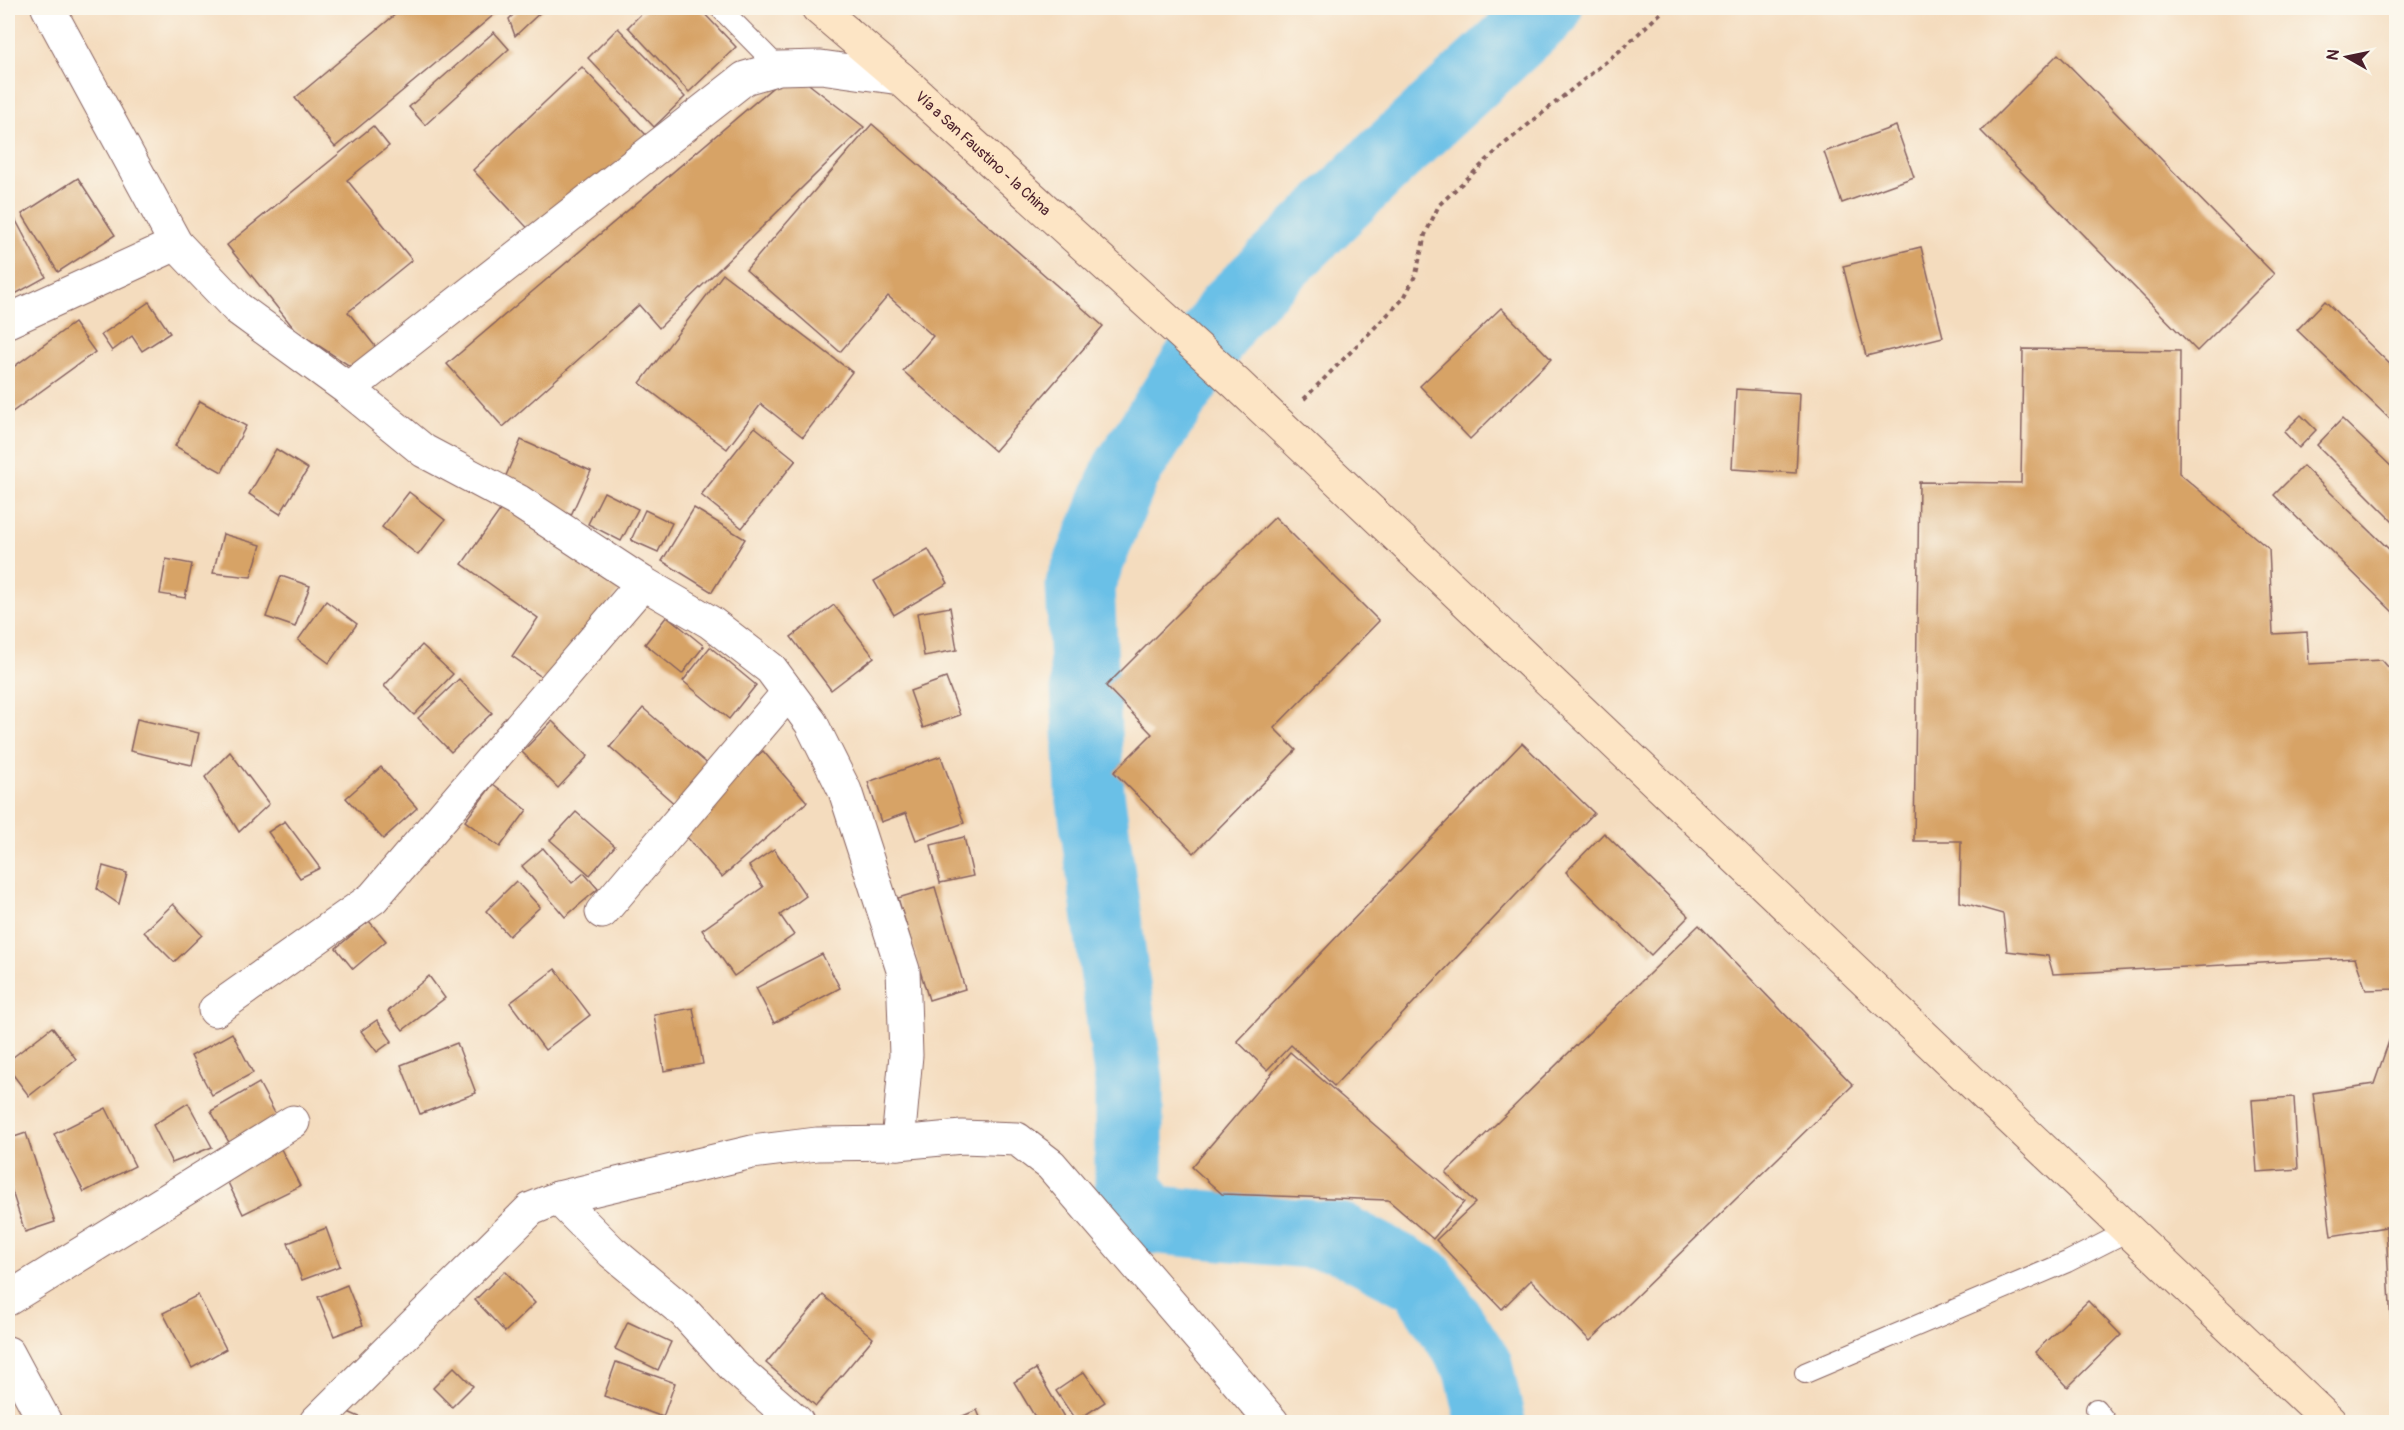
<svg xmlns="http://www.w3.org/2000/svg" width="2404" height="1430" font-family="Pangolin,sans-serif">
  <rect width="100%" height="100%" fill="#fbf7ec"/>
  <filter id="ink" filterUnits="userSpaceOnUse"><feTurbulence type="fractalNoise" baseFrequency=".0167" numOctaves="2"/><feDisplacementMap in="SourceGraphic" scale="12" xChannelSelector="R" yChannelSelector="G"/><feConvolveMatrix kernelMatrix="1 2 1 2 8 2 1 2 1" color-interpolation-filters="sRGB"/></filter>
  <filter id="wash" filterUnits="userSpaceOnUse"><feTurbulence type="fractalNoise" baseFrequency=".008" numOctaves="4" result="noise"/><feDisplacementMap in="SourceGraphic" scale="24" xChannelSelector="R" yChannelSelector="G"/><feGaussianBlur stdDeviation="1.35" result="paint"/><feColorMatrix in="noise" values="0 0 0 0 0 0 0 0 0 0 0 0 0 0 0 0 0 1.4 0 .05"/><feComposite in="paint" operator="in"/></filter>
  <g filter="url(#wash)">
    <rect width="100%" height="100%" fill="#f4dcbe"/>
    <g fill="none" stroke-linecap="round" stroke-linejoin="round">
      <path stroke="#6ac0e7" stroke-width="69" d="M1491,1422L1478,1366L1422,1280L1339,1237L1148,1219L1129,1188V1081L1090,793L1080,585L1126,471L1231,309L1385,159L1548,8"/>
    </g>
    <g id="blocks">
      <g fill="#d7a366">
        <path d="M403,8H502L335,147L295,98Z"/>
        <path d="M520,8H545L515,36L509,19Z"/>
        <path d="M647,8H699L736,47L689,92L628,27Z"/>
        <path d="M618,28L685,97L654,127L588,58Z"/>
        <path d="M494,32L509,49L425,125L409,107Z"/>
        <path d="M2058,54L2274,274L2197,351L1981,131Z"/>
        <path d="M582,67L647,136L538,239L473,170Z"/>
        <path d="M792,71L864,127L659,328L639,305L503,427L447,364Z"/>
        <path d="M872,124L1103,326L995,451L903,371L933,336L888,296L840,352L746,270Z"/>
        <path d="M373,126L389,146L347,180L412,260L348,312L375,346L359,372L296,331L227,245Z"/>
        <path d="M1896,126L1914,177L1842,203L1824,152Z"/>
        <path d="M78,178L115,235L58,272L22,214Z"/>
        <path d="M8,189L14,202L8,205Z"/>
        <path d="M13,215L46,277L8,298V218Z"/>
        <path d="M1921,247L1943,337L1866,356L1843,266Z"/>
        <path d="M723,274L852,372L803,437L761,404L727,449L640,383Z"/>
        <path d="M2325,301L2396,370V425L2297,330Z"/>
        <path d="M149,302L170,333L142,351L132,336L112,351L101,335Z"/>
        <path d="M1501,308L1551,359L1470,439L1420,386Z"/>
        <path d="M74,323L95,352L8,415V371Z"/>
        <path d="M2023,349L2180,351L2179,473L2269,549L2273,634L2307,632L2309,664L2382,660L2396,676V989L2366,990L2355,958L2053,974L2048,956L2007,951L2003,914L1960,902L1961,841H1914L1919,482L2021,483Z"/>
        <path d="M1736,389L1800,393L1796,473L1732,469Z"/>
        <path d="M200,401L246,426L222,472L175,446Z"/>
        <path d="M2301,415L2316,430L2299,448L2284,432Z"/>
        <path d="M2342,419L2396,471V524L2317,445Z"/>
        <path d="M755,427L796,460L742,528L701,495Z"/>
        <path d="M521,440L591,471L571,515L502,485Z"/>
        <path d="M276,449L308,469L280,514L249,494Z"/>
        <path d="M2303,466L2393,553L2396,549V615L2274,495Z"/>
        <path d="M409,492L445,520L418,555L382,527Z"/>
        <path d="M604,492L638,509L621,541L588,524Z"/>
        <path d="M506,502L623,585L553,685L512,656L538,618L462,564Z"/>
        <path d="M694,508L745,539L712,592L662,561Z"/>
        <path d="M645,510L672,523L658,552L631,540Z"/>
        <path d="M1275,517L1379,621L1274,728L1296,750L1194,853L1114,772L1152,734L1106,686Z"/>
        <path d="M223,534L261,545L251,577L213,573Z"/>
        <path d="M928,549L948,583L894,615L874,581Z"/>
        <path d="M166,559L192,564L185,598L160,594Z"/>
        <path d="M281,576L310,586L295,627L266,617Z"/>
        <path d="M326,601L357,624L329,663L298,640Z"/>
        <path d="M834,605L874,657L831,690L791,637Z"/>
        <path d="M950,607L957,650L924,656L917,613Z"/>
        <path d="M667,616L704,646L682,674L645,644Z"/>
        <path d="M422,645L453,674L414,715L384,686Z"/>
        <path d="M710,647L756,685L729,719L683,681Z"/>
        <path d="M946,678L960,715L923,728L910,691Z"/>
        <path d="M459,679L492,713L451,752L418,718Z"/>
        <path d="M643,708L711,767L677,806L610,747Z"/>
        <path d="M137,719L199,733L192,765L130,751Z"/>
        <path d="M552,721L588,756L558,788L522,752Z"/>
        <path d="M1522,743L1594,813L1334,1086L1291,1045L1267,1070L1237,1041Z"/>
        <path d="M763,751L807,802L722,877L677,826Z"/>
        <path d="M230,752L269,804L239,832L205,777Z"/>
        <path d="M941,756L964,823L916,840L906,813L881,822L868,782Z"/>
        <path d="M381,767L417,808L383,839L346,798Z"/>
        <path d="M493,784L527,810L500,847L465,821Z"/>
        <path d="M576,812L615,846L590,875L550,840Z"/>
        <path d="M285,821L320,868L300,878L268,832Z"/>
        <path d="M1604,833L1689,916L1651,955L1566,872Z"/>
        <path d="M964,837L973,876L940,883L931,845Z"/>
        <path d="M543,848L572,883L584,873L598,889L565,917L522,866Z"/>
        <path d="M774,849L806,896L780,915L794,935L734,976L702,930L763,887L749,866Z"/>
        <path d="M103,866L127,873L119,904L97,889Z"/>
        <path d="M516,881L540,907L509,936L486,911Z"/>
        <path d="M935,887L965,989L929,1000L898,898Z"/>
        <path d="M173,904L202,935L174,962L144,932Z"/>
        <path d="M369,921L386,941L353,969L336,948Z"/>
        <path d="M1699,925L1853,1085L1590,1341L1531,1280L1502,1309L1436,1240L1475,1203L1446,1173Z"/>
        <path d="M822,954L840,988L774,1023L756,988Z"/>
        <path d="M555,969L590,1015L545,1050L510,1003Z"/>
        <path d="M429,976L445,998L403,1030L388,1011Z"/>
        <path d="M693,1008L703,1064L664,1071L654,1015Z"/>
        <path d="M377,1020L392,1041L377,1052L361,1031Z"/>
        <path d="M2396,1021V1324L2391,1325L2386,1227L2331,1236L2313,1093L2374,1084Z"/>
        <path d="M52,1027L76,1059L29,1096L8,1068V1061Z"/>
        <path d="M232,1033L253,1073L212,1095L191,1056Z"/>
        <path d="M457,1043L476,1093L420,1114L401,1065Z"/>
        <path d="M1290,1052L1464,1202L1433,1239L1388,1200L1222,1194L1192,1167Z"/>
        <path d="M259,1083L277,1117L230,1144L211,1111Z"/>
        <path d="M2294,1097L2298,1169L2257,1172L2252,1100Z"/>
        <path d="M188,1103L212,1147L172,1163L153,1125Z"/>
        <path d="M106,1108L135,1166L84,1192L54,1134Z"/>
        <path d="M26,1133L55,1222L25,1232L8,1179V1139Z"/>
        <path d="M281,1149L300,1186L243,1214L225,1176Z"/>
        <path d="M326,1228L340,1266L302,1280L288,1243Z"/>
        <path d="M505,1271L535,1303L505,1332L475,1300Z"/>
        <path d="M347,1285L363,1325L334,1336L318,1297Z"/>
        <path d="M198,1295L226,1349L192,1368L163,1313Z"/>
        <path d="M823,1295L873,1338L816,1406L766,1363Z"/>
        <path d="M2088,1301L2121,1335L2068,1387L2035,1352Z"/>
        <path d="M628,1322L671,1342L658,1370L615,1349Z"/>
        <path d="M616,1362L675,1383L663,1417L604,1396Z"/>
        <path d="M454,1367L473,1386L452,1407L433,1388Z"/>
        <path d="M1036,1369L1067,1422H1038L1014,1382Z"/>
        <path d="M1084,1372L1105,1402L1076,1421L1056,1391Z"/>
        <path d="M341,1409L371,1422H335Z"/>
        <path d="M977,1410L982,1422H957L956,1419Z"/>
      </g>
    </g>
  </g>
  <g filter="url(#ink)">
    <use href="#blocks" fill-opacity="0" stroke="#86615e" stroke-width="1.5"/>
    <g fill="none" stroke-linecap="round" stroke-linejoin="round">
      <defs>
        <g id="lane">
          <path d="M720,8L779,68"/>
          <path d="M1805,1373L2067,1262L2128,1231"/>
          <path d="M2096,1409L2106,1422"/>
        </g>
        <g id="street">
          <path d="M48,8L176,244L237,308L348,389L424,451L518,501L643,583L710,622L771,669L811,723L845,791L903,970L906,1055L898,1143"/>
          <path d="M8,321L176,244"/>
          <path d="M348,389L745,78L779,68L821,67L900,78"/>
          <path d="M602,912L788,693"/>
          <path d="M215,1010L373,898L643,583"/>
          <path d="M558,1198L612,1252L684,1312L734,1367L797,1422"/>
          <path d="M8,1299L293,1122"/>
          <path d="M8,1353L45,1422"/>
          <path d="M316,1422L531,1209L558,1198L752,1152L817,1144L898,1143L962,1137L1017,1139L1051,1165L1272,1422"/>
        </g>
        <g id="secondary">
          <path id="s1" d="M818,8L900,78L1237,384L2330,1422"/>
        </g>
      </defs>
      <use href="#lane" stroke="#86615e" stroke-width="22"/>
      <use href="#street" stroke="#86615e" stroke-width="35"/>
      <use href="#secondary" stroke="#86615e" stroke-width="35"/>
      <path stroke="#86615e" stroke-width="4" stroke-dasharray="4.5 4.5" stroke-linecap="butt" d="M1304,399L1404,298L1416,274L1425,235L1439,205L1503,145L1623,48L1666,8"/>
      <use href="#lane" stroke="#fff" stroke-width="20"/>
      <use href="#street" stroke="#fff" stroke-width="33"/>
      <use href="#secondary" stroke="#fde5c5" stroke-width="33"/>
    </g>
  </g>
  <g text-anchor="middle" stroke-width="6" stroke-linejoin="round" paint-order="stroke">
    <g font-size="15" fill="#4a1f2b" stroke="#fbf7ec">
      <text dy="5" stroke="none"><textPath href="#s1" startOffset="220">Vía a San Faustino - la China</textPath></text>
    </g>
  </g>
  <rect width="2404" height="1430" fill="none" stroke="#fbf7ec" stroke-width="30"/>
  <g transform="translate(2347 57) rotate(279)" stroke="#fbf7ec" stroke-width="4.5" paint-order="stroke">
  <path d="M0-4.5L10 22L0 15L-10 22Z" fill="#4a1f2b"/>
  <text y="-9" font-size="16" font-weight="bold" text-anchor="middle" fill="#4a1f2b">N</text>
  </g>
</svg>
